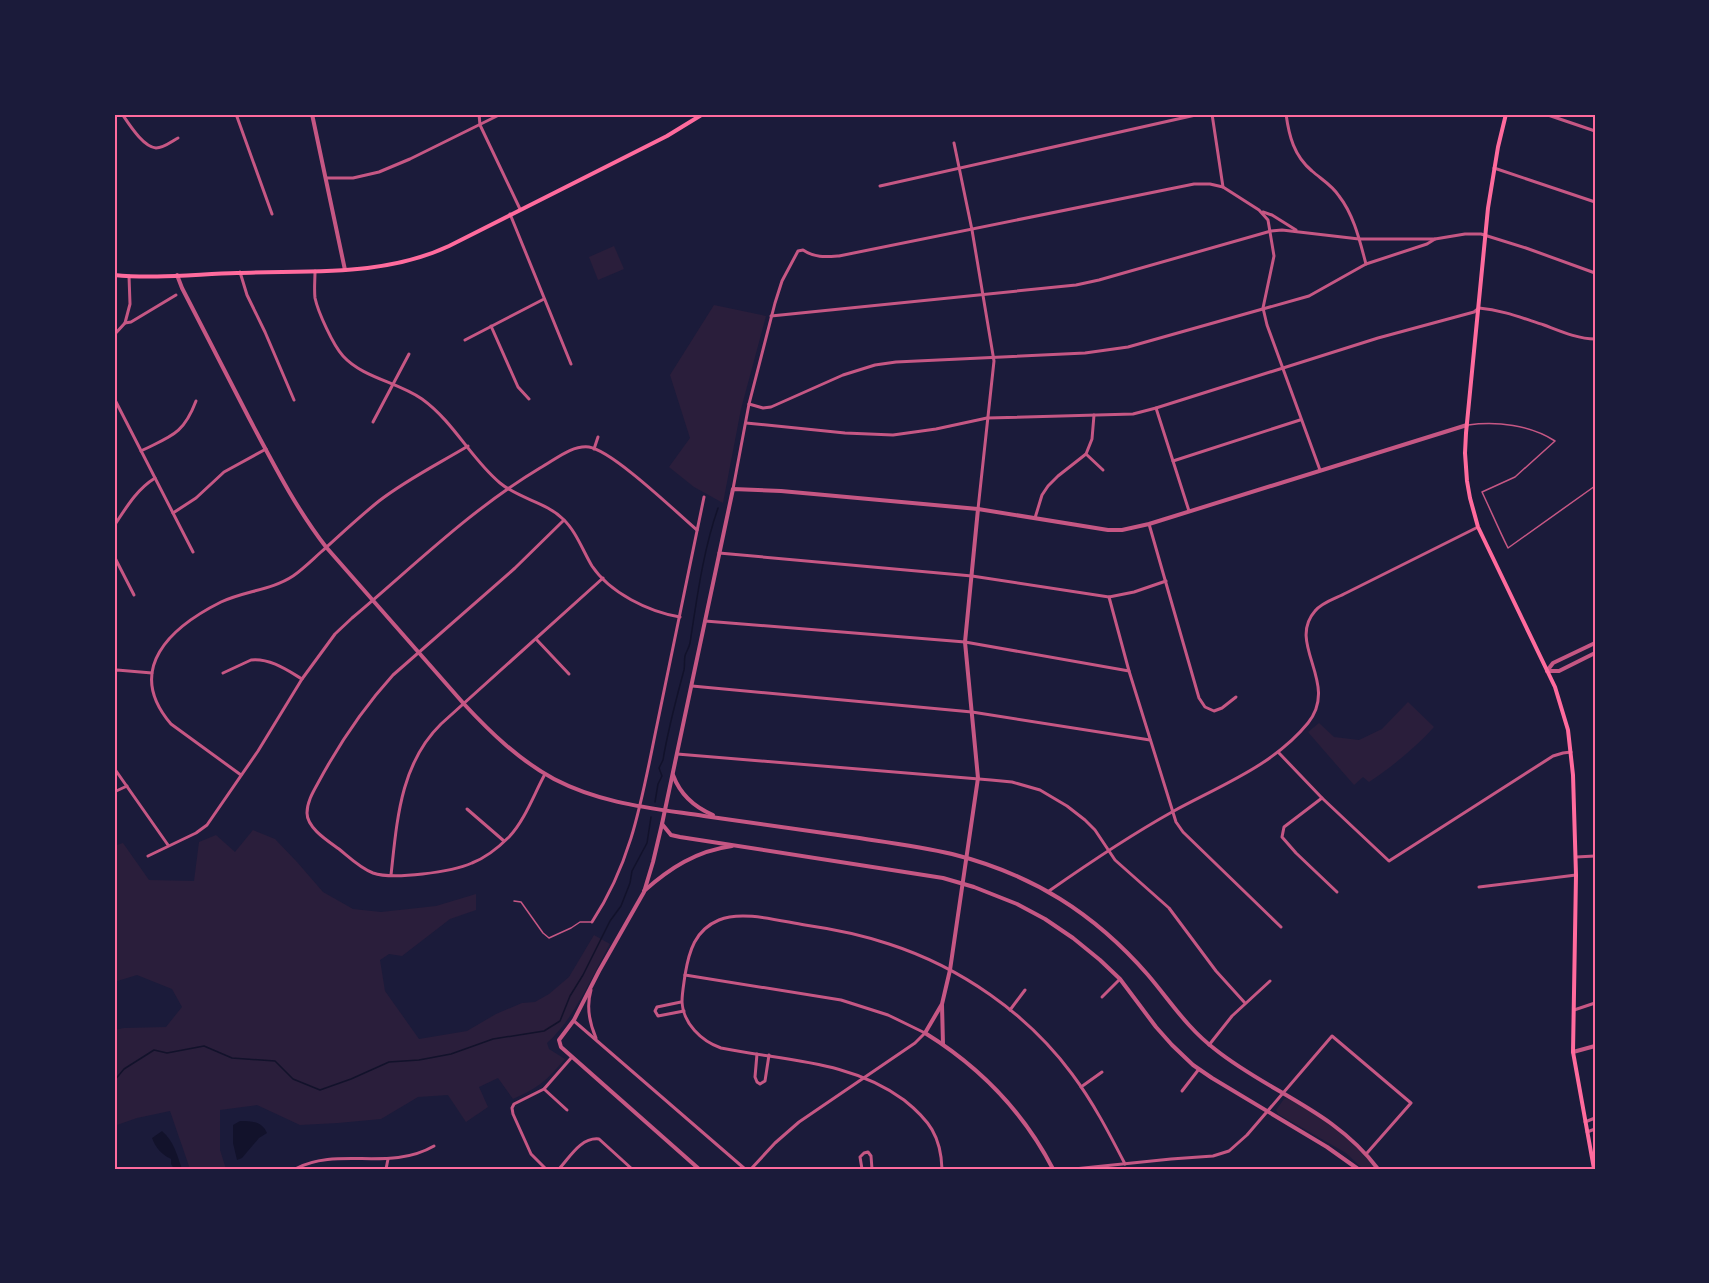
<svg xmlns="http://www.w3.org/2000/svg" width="1709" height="1283" font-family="'DM Sans',sans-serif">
  <rect width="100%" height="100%" fill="#1b1b3a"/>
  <g fill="#2a1e3b">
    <path d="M614,246L624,269L598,280L589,257Z"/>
    <path d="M714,305L766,316L741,409L723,503L694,487L669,467L690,438L670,375Z"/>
    <path d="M1408,702L1434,727C1415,748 1393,766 1369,782L1363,777L1354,785L1308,732L1319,723L1334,737L1359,740L1382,729Z"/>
    <path d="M253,830L275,839L297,862L323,892L353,909L381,912L436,906L476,894V910L450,919L402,956L389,954L380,960L385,991L419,1039L467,1031L496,1014L522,1003L535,1002L549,994L569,977L594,935L610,944C592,976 575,1018 547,1043L549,1049L565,1059C546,1081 540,1087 513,1099L498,1078L479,1087L488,1107L466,1122L448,1095L418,1097L381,1119L338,1123L300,1125L257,1105L220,1110V1150L226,1169H190L170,1111L137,1118L114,1126V1030L124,1028L166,1027L182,1007L172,989L137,975L114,982V846L123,843L149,880L194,881L199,842L216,835L235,852Z"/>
    <path d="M1287,1098C1322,1117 1352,1138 1377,1169H1363L1346,1153L1278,1114L1276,1110L1284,1099Z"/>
  </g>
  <g fill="#12122b">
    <path d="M240,1121C251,1121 262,1121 267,1133L259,1138L242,1158L237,1160L233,1143V1125Z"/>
    <path d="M162,1131C174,1141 177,1155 182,1169H174L171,1164V1159C162,1155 155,1147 152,1138Z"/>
  </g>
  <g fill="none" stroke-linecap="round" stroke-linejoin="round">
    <g stroke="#12122b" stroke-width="1.5">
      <path d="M655,802L658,784L662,776L659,768L663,760C668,729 676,700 684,670C685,665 684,661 685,656C686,652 689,648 690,643C697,598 703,551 718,508"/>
      <path d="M114,1081L124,1069L154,1050L167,1053L204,1046L232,1058L275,1061L293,1079L320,1090L351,1079L389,1062L419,1060L451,1054L493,1039L544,1031L560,1021L570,996L583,975L610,921L621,906L630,883L632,871L647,843L651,817"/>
    </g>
    <g stroke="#c65784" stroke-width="1.5">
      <path d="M1468,425C1497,421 1530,425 1555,441L1515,477L1482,492C1491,511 1499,530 1508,548L1595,486"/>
      <path d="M514,901L521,902L543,933L549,938L571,928L580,922H591"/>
    </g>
    <g stroke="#c65784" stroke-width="3">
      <path d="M122,114C129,124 143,147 156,148C164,148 172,141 178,138"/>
      <path d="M236,114L272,214"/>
      <path d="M479,114L480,125L520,209"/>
      <path d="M1212,114L1223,187L1259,210L1268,220L1274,256L1263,308L1267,325L1320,470"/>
      <path d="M1286,114C1289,136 1294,156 1312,171C1321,179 1332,185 1339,196C1354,215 1360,242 1366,264"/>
      <path d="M1545,114L1595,131"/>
      <path d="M954,143L972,230L994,361L978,509"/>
      <path d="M1494,168L1595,202"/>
      <path d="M326,178H353L379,172L410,159L501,114"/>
      <path d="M880,186L1200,114"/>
      <path d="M1263,212L1272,215L1296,230"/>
      <path d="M510,214L571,364"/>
      <path d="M315,271C315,280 314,289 315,298C318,312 333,345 343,356C363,378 398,382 422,399C454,422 471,459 500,483C519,499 546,502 563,519C576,531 583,551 592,566C610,593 649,612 680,617"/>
      <path d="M240,272L247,295L265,332L294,400"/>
      <path d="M771,316L1076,285L1099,280L1271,231L1282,230L1359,239H1435"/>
      <path d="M125,323L130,304L129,276"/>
      <path d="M491,326L518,387L529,399"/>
      <path d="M114,335L125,323L131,322L176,295"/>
      <path d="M465,340L544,299"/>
      <path d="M114,398L193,552"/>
      <path d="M749,404L763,408L771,407L843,375L875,365L896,362L1085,353L1128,347L1309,296L1366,264L1427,244L1435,239L1465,234H1481L1526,248L1595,273"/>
      <path d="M1156,408L1189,511"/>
      <path d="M373,422L409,354"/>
      <path d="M746,423L845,433L893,435L936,429L987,418L1133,414L1156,408L1378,338L1474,312L1479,308C1502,310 1522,318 1544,325C1560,331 1578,339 1595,339"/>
      <path d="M594,449L598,437"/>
      <path d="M141,451C171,436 183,435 196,401"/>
      <path d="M1086,454L1103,470"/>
      <path d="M1173,461L1300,420"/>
      <path d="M733,489L749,404L775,303L782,281L798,251L803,250C815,258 825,257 839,256L1194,184H1210L1223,187"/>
      <path d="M173,513L196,498L224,472L266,449"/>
      <path d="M1035,518L1042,495L1048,486L1058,476L1086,454L1092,439L1094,415"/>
      <path d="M1149,524L1199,698L1205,707L1214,711L1222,708L1236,697"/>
      <path d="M114,526C126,508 136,490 155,478"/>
      <path d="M719,553L972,576L1109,597L1134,592L1166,581"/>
      <path d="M114,556L134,595"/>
      <path d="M1109,597L1129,671L1176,822L1183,832L1281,927"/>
      <path d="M705,621L965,642L1129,671"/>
      <path d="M536,639L569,674"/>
      <path d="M114,672L117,670L152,673"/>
      <path d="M223,673L251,660C270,658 287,670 302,679"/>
      <path d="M692,686L972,712L1150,740"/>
      <path d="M1279,753L1322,798L1389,861L1553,756L1563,753L1571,752"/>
      <path d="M677,754L991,780L1012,782L1040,790L1067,806L1085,820L1095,830L1115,860L1169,908L1216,971L1245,1003"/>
      <path d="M114,768L168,845"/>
      <path d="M545,774C534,794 525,820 509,837C499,847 485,858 472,863C452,872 393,880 373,873C360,868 350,858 339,849C328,841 307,828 307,813C307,802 313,792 318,783C339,744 363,708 393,675L515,568L564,520"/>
      <path d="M241,775L171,724C124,669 171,627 221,602C244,591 272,590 293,576C303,569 312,560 321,552C340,535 359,517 379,501C406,480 438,464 468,446"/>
      <path d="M114,792L127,786"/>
      <path d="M1322,798L1284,827L1282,837L1296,853L1337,892"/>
      <path d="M467,809L504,841"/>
      <path d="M148,856L196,833L207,825L258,751L302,679L335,634L352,618C414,566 470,510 540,468C555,460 571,445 589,447C613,451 676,512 697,530"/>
      <path d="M1576,857L1595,856"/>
      <path d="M391,875C397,821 400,764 441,724L603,578"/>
      <path d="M1479,887L1576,875"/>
      <path d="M1049,891C1089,863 1129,836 1172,812C1219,786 1273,766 1308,723C1340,683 1286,644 1315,611C1322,602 1337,598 1346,593L1478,527"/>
      <path d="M592,922C633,860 642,797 657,725C673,649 689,573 704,497"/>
      <path d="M685,975L841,1000L888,1015L925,1033L915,1043L799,1122L775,1143L751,1169"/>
      <path d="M591,990C586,1007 589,1022 596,1038"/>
      <path d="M1102,997L1120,979"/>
      <path d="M681,1002L657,1007L655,1011L658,1016L684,1011"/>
      <path d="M1010,1010L1025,990"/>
      <path d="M1574,1010L1595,1003"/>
      <path d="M574,1021L745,1169"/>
      <path d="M1209,1045L1232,1016L1270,981"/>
      <path d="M757,1054L755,1077L757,1082L760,1084L765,1081L769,1055"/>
      <path d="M1081,1087L1102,1072"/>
      <path d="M544,1089L567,1110"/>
      <path d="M1182,1091L1199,1069"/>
      <path d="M1585,1122L1595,1118"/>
      <path d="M1587,1132L1595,1129"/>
      <path d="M295,1169C338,1146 389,1172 434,1146"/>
      <path d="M386,1169L388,1159"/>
      <path d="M546,1169L531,1154L513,1114L512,1108L514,1104L544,1089L572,1057"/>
      <path d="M559,1169C570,1157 581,1137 599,1139L632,1169"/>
      <path d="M862,1169L860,1157L864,1153L868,1152L871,1156L872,1169"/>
      <path d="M942,1169C941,1136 929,1120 904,1100C850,1060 784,1061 721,1048C701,1041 683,1023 682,1002C682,993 684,983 685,975C689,951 695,930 719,920C742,910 780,921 805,925C833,929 862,935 889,944C960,967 1027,1013 1072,1074C1093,1102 1109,1133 1125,1164"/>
      <path d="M1074,1169L1171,1159L1213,1156L1229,1151L1247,1135L1332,1036L1411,1103L1367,1153"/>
    </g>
    <g stroke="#c65784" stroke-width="4">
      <path d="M312,114L345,270"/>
      <path d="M177,275L182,288C204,331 227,375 249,418C273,463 295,507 326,547L464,704C491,733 519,760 554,779C602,804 651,808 704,816C753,823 802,830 852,837C885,842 919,846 952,854C1032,874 1094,913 1148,975C1171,1002 1187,1028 1216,1050C1270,1093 1335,1111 1378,1169"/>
      <path d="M978,509L965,642L978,778L950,970L942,1004L925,1033C980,1067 1023,1111 1053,1169"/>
      <path d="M1547,671L1553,663L1595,643"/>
      <path d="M1547,671H1559L1595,653"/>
      <path d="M673,775C680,794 694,807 713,815"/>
      <path d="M662,824L671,835L680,837L943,878L974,887L1017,904L1045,919L1073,938L1100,960L1120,979L1156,1027L1172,1045L1193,1065L1212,1078L1327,1147L1358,1169"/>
      <path d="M644,891C670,868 696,851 732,846"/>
      <path d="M942,1005L943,1044"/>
      <path d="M1573,1052L1595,1046"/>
      <path d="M699,1169L561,1047L559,1040L574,1020L599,971L644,892L653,862L662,824L733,489L781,491L978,509L1108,530H1122L1149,524L1467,425"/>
    </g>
    <g stroke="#ff6b9d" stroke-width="4">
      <path d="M1506,114L1498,147L1488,208L1466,433L1465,453L1467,481L1470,498L1478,527L1555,687L1568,730L1573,775L1576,875L1573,1052L1594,1169"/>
      <path d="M114,275C155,279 197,274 237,273C309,270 383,277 449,246L667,136L703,114"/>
    </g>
  </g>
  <rect width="1709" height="1283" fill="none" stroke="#1b1b3a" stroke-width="231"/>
  <rect x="116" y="116" width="1478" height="1052" fill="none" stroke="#ff6b9d" stroke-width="2"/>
</svg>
